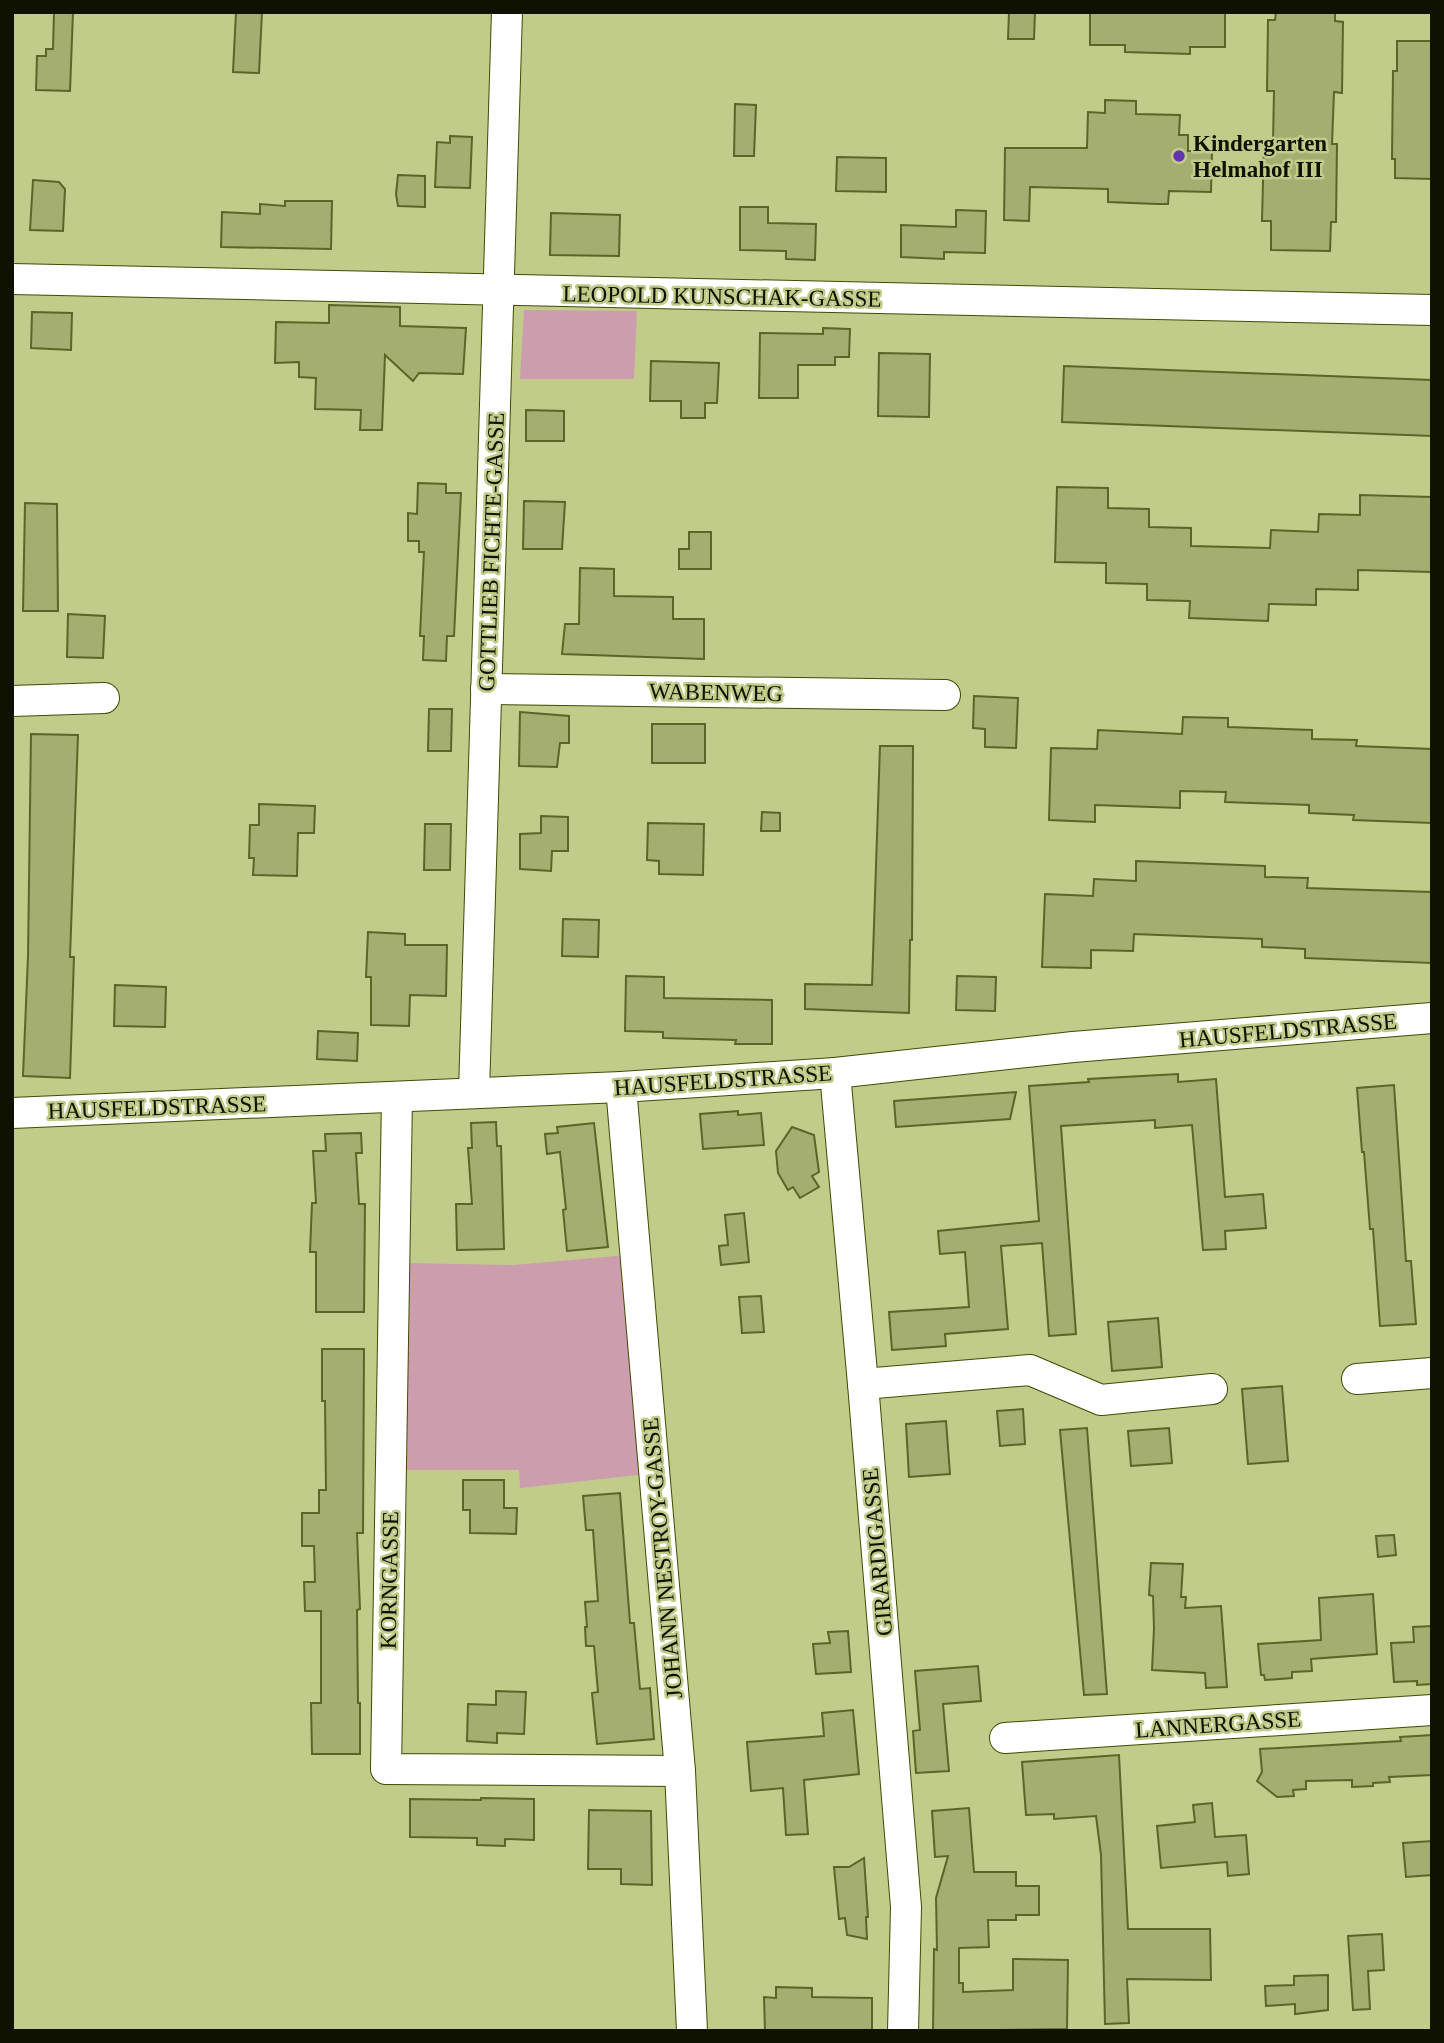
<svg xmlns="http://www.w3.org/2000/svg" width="1444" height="2043" font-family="'Times New Roman',serif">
  <rect width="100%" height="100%" fill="#c1cc8b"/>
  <g fill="#cc9dad">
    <path d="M524,310L637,311L634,379H520Z"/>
    <path d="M627,1255L647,1474L520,1488L519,1470H402L406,1263L514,1265Z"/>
  </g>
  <g fill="#a4ae70" stroke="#5c6525" stroke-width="2">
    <path d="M54,12H73L70,91L36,90L37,56H46V49H53Z"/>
    <path d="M236,12H262L259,73L233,72Z"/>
    <path d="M1009,12H1035L1034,39H1008Z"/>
    <path d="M1090,12H1225V47H1190V54L1125,52V45H1090Z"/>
    <path d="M1276,12H1335V21L1343,22L1342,93L1334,92L1332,144H1337L1336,222H1331L1330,251L1271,250V221H1262L1264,142H1273L1274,91H1267L1268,20H1275Z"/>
    <path d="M1397,41H1432V179L1395,178V159H1392L1393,71H1397Z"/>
    <path d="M1105,100L1136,101V114L1180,115L1179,135H1188V151H1212L1211,192L1169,191L1168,204H1157L1108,202V189L1030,187L1029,221L1004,220L1005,148H1087L1088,112L1105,113Z"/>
    <path d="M735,104L756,105L754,156H734Z"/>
    <path d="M450,136L472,137L470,188L435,187L437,142L450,143Z"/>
    <path d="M837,157L886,158V192L836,191Z"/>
    <path d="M398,175L425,176V207L398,206L396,194Z"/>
    <path d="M33,180L59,182L65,189L63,231L30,230Z"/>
    <path d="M285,201H332L331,249L221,247L222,212L260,214V204L285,206Z"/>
    <path d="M740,207H768V223L816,224L815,260L786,259V251L740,250Z"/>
    <path d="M956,210L986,211L985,253L944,252V259L901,257V225L956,227Z"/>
    <path d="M551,213L620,215L619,256L550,255Z"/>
    <path d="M329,305L400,307V326L466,328L463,374L419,373L413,381L385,355L382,430H360L361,410L315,409L316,378L299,377V362L275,363L276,322L329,323Z"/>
    <path d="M32,312L72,313L71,350L31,348Z"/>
    <path d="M823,328L850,329L849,357H835V365H798V398H759L760,333L823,334Z"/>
    <path d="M879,353L930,354L929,417L878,416Z"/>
    <path d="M651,361L719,363L717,403H705V418H681V401H650Z"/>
    <path d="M1064,366L1432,380V436L1062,422Z"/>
    <path d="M526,410L564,411V441H526Z"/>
    <path d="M418,483L446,484V493H461L454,636H447L446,661L423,660L424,636H420L424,552H419V541H408V513L417,514Z"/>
    <path d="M1057,487L1108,488V508L1149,509V527L1191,528V546L1270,548L1271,530L1318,532L1319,514L1360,515V495L1432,497V572L1358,570V590L1316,589V605L1269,604L1268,621L1189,618L1190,601L1147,600V584L1106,583V563L1055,562Z"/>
    <path d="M524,501L565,502L562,549H523Z"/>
    <path d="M25,503L57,504L58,611H23Z"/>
    <path d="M689,532H711V569H679V549H689Z"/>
    <path d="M580,568L614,569V596L673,597V619H704V659L562,654L565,624H579Z"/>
    <path d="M68,614L105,616L103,658L67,657Z"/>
    <path d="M974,696L1018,698L1016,748L985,747V729L973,728Z"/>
    <path d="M429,709H452L451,751H428Z"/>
    <path d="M520,712L569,716V743H560L557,767L519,766Z"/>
    <path d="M1183,717L1228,718V727L1312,730V739L1357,740L1356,746L1432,749V823L1353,820L1354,815L1309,813V805L1225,802L1226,792L1180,791V808L1095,805V822L1049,820L1051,748L1097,749L1098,730L1182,734Z"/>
    <rect x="652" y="724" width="53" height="39"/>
    <path d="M31,734L78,735L70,957H74L70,1078L23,1076L28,956Z"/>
    <path d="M880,746H913L912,940H910L909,1013L805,1009V984L872,985Z"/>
    <path d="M259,804L315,806L314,833H298L297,876L253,875L254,858H249L250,825H259Z"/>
    <path d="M762,812L780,813V831H761Z"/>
    <path d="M541,816L568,817V851H552L551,871L520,869V834L541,833Z"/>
    <path d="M648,823L704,824L703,875L659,874V861L647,860Z"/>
    <path d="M425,824H451L450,870H424Z"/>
    <path d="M1136,861L1265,866V877L1308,878L1307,888L1432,892V963L1305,958V949L1262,947V939L1134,934L1133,951L1091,950V968L1042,967L1045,894L1093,896L1094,879L1136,881Z"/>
    <path d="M563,919L599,920L598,957L562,956Z"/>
    <path d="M368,932L405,934V945H447L446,996L410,995L409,1026L371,1025V977H366Z"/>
    <path d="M626,976L664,977V998L772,1000V1044H735L736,1040L663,1038V1032L625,1031Z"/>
    <path d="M957,976L996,977L995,1011L956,1010Z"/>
    <path d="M115,985L166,987L165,1027L114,1026Z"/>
    <path d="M318,1031L358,1033L357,1061L317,1059Z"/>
    <path d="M1178,1074V1082L1216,1079L1225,1197L1263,1194L1266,1228L1225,1231L1226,1249L1203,1250L1192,1125L1155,1128V1120L1061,1126L1076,1334L1049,1336L1042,1243L1001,1246L1008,1329L945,1334L946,1346L892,1350L889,1312L969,1307L965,1252L940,1254L938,1231L1039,1221L1029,1086L1089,1082L1088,1079Z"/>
    <path d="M1394,1085L1406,1261H1411L1416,1324L1380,1326L1373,1229H1370L1364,1152H1362L1357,1088Z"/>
    <path d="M1016,1092L1010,1119L896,1127L894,1101Z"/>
    <path d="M738,1111V1115L761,1113L764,1145L703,1149L700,1114Z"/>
    <path d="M496,1122L497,1146H501L504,1249L457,1250L456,1204H472L468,1148H472L471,1123Z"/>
    <path d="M594,1123L608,1247L567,1251L563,1210L566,1209L560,1152L547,1154L545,1134L558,1133L557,1127Z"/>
    <path d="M792,1127L814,1135L819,1172L812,1176L819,1187L800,1198L793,1187L788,1190L778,1173L776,1151Z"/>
    <path d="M361,1133L362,1153H356L359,1204H365L364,1312H316V1252H310L312,1203H316L313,1151H326L325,1134Z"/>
    <path d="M744,1213L749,1262L721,1265L719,1246L728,1245L725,1215Z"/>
    <path d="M761,1296L764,1332L742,1333L739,1297Z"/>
    <path d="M1158,1318L1162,1367L1112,1371L1108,1322Z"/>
    <path d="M322,1349H364L363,1533H357L360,1609L357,1610L358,1703H360V1754H312L311,1703H321V1611H305L304,1582H315L314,1546H302V1513H319V1490H326L325,1401H322Z"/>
    <path d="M1282,1386L1288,1461L1248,1464L1242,1389Z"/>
    <path d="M1023,1409L1025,1444L1000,1446L997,1411Z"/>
    <path d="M946,1421L950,1474L909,1477L906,1424Z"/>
    <path d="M1087,1428L1107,1694L1084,1695L1060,1430Z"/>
    <path d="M1169,1428L1172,1463L1131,1466L1128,1431Z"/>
    <path d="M463,1480H504V1508H517L516,1534L470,1533V1510H463Z"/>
    <path d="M620,1493L630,1623H634L640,1689L650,1688L654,1739L597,1744L592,1693L598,1692L594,1646H586L585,1627H587L585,1602L598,1601L593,1530H586L583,1496Z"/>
    <path d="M1394,1535L1396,1555L1378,1557L1376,1536Z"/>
    <path d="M1151,1563L1183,1564L1181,1597H1186L1185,1608L1221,1606L1227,1687L1206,1688L1205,1673L1152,1670L1154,1628L1153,1596L1149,1595Z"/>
    <path d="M1373,1594L1377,1654L1311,1659L1312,1671L1292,1672V1678L1265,1680L1264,1675H1261L1258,1644L1321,1640L1319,1598Z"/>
    <path d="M1432,1626V1684L1417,1685V1681L1394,1682L1391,1643L1414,1642L1413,1627Z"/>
    <path d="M848,1631L851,1672L816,1674L813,1644L830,1643L828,1632Z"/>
    <path d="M978,1666L981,1701L943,1704L949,1771L916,1773L913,1731L920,1730L915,1671Z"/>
    <path d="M496,1691L526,1692L524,1734L497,1733V1743L467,1741L468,1704L496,1705Z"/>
    <path d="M853,1710L859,1774L804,1780L808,1834L786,1835L783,1788L751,1791L747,1742L824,1736L822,1713Z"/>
    <path d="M1432,1735V1775L1389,1777L1390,1782L1373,1783V1786L1352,1787V1780L1306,1781V1789L1293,1790L1294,1796L1277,1797L1257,1781L1262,1772L1260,1749L1401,1741L1400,1737Z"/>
    <path d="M1119,1755L1128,1929H1210L1211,1980L1127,1979L1129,2023L1105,2024L1101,1855L1096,1816L1054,1819V1814L1026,1815L1022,1762Z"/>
    <path d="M481,1798L534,1799V1840L505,1839V1846L477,1845V1838L410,1837V1799L481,1800Z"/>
    <path d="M1212,1803L1215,1837L1246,1835L1249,1874L1228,1876L1227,1862L1161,1868L1157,1826L1195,1822L1193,1805Z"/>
    <path d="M969,1808L974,1872H1016V1886H1039V1915H1016V1920H988L989,1947L959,1948V1983H963V1992L1013,1990V1959L1068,1960L1067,2029L933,2031L934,1949L937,1950L936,1898L948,1856L935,1857L932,1811Z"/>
    <path d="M589,1810L651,1811L652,1885L621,1884V1869H588Z"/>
    <path d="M1432,1841V1875L1406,1877L1403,1843Z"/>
    <path d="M864,1858L868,1917H866L867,1939L847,1935L845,1918L839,1919L834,1867H849Z"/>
    <path d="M1382,1934L1384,1970L1368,1971L1370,2009L1353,2010L1348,1936Z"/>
    <path d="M1328,1975V2010L1295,2014V2004L1266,2006L1265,1986L1294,1985V1976Z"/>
    <path d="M776,1987L812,1988V1997L872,1998V2031H765L764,1997L776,1998Z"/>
  </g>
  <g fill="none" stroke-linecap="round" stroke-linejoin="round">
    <defs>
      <g id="minor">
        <path d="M12,279L1432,310"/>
        <path d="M486,689L945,695"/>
        <path d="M12,701L104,698"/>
        <path d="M835,1073L863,1384L906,1907L903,2031"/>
        <path d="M621,1087L680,1771L692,2031"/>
        <path d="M474,1092L507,12"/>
        <path d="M397,1097L386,1769L680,1771"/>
        <path d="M12,1113L621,1087L835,1073L1073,1047L1432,1018"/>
        <path d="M1357,1379L1432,1373"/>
        <path d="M863,1384L1030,1370L1101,1400L1212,1389"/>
        <path d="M1005,1738L1432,1710"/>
      </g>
    </defs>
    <use href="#minor" stroke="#424a03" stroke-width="32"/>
    <use href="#minor" stroke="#fff" stroke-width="30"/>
  </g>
  <circle fill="#6436ae" stroke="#c1cc8b" stroke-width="2.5" cx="1179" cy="156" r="7"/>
  <g text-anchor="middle" stroke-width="5" stroke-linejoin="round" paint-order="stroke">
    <g font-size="23" font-weight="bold" fill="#0f1200" stroke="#c1cc8b" text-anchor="start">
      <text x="1193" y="151">Kindergarten<tspan x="1193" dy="26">Helmahof III</tspan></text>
    </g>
    <g font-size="23" fill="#0f1200" stroke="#c1cc8b">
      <text transform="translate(722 296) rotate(1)" y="8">LEOPOLD KUNSCHAK-GASSE</text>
      <text transform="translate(491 552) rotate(-88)" y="8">GOTTLIEB FICHTE-GASSE</text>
      <text transform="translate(716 692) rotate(1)" y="8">WABENWEG</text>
      <text transform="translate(1288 1030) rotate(-5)" y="8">HAUSFELDSTRASSE</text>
      <text transform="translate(723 1080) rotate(-4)" y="8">HAUSFELDSTRASSE</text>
      <text transform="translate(157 1107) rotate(-2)" y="8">HAUSFELDSTRASSE</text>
      <text transform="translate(877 1552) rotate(-95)" y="8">GIRARDIGASSE</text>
      <text transform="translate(662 1558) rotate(-95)" y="8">JOHANN NESTROY-GASSE</text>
      <text transform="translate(389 1580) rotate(-89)" y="8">KORNGASSE</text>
      <text transform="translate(1218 1724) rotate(-4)" y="8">LANNERGASSE</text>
    </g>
  </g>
  <rect width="1444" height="2043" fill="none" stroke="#0f1200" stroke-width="28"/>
</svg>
